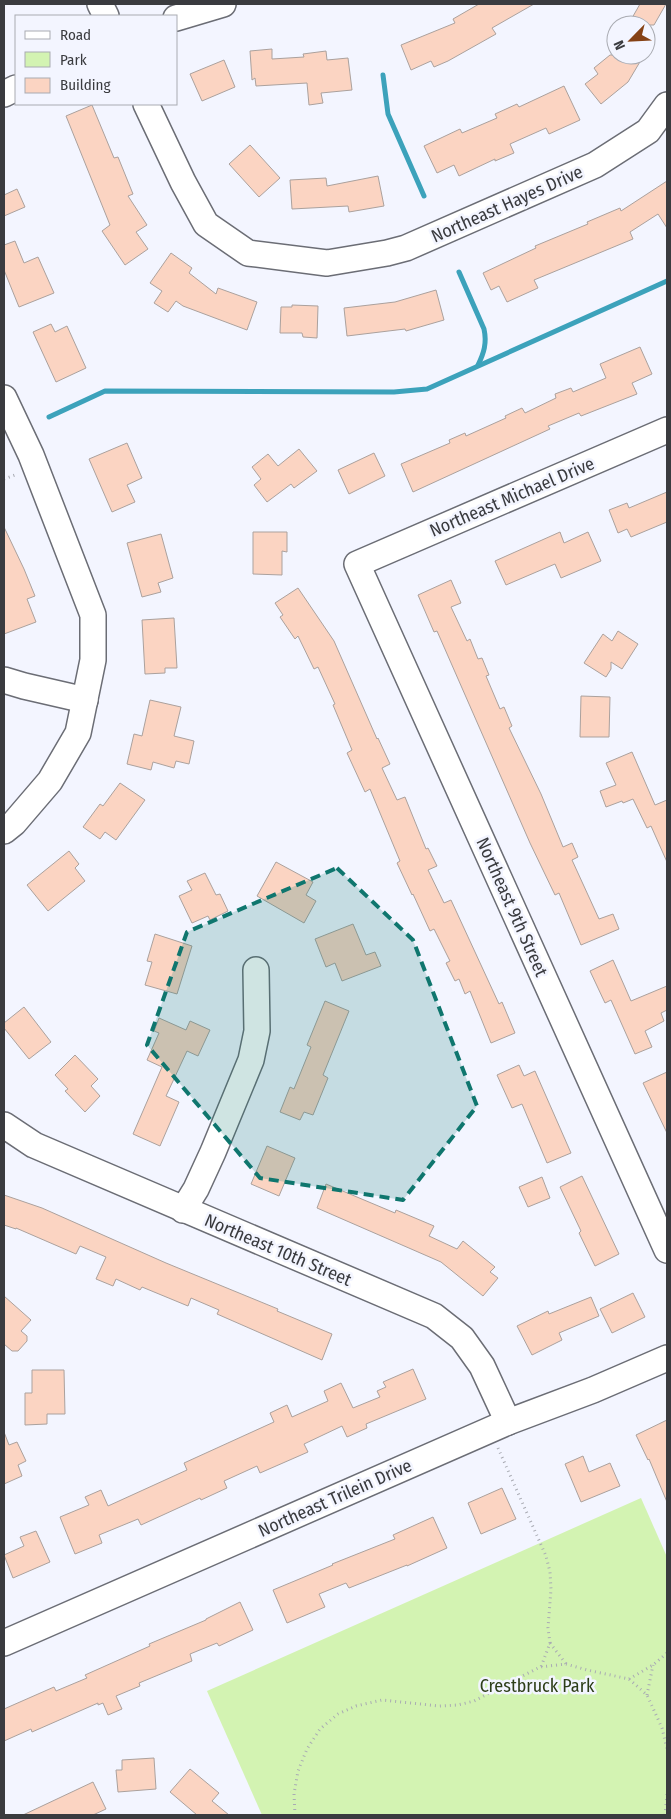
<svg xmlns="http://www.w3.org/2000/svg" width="671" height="1819" font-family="'Fira Sans Condensed',sans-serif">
  <rect width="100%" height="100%" fill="#f3f5ff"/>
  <path fill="#d3f3b2" d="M641,1498L667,1557V1815H262L207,1691Z"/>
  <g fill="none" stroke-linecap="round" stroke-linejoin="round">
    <g stroke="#3ca2bb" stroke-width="5">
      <path d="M383,75L388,114L424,196"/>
      <path d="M459,272L484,329C487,343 484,353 478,365"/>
      <path d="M49,417L105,391L394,392L427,389L667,281"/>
    </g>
  </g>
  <g fill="#fbd4c2" stroke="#aba19d">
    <path d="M479,4H534L492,28L496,34L448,61L434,67L431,61L411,70L401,45L455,23L453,19Z"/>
    <path d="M640,4H666L654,25H628Z"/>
    <path d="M272,49V59L304,57L303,54L326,51L327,60L348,58L352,90L321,93L323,103L309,105L307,83L256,86L255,78L252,80L250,51Z"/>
    <path d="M610,55H644L628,82L601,104L585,84L598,74L594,68Z"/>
    <path d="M224,60L235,87L202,101L190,74Z"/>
    <path d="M564,86L580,120L549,134L546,128L510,144L514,153L495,161V159L459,176L454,165L437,173L424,146L460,129L462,133L497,118L495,114L517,104L519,107Z"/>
    <path d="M92,105L114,158L118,157L133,194L128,196L147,225L136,232L148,249L125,265L102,231L110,225L66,116Z"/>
    <path d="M250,145L280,178L259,197L229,164Z"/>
    <path d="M378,176L384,206L349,212L348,206L292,209L290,180L326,178L327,186Z"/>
    <path d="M667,181V228L658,214L630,232L633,239L534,280L538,288L507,302L499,286L491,290L483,273L536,248L535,246L588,224L587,222L620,208L621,211Z"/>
    <path d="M17,189L25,207L4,216V195Z"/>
    <path d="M15,241L24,263L38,257L54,293L19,307L4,270V245Z"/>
    <path d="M171,253L192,268L189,273L216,294L218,288L257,302L247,330L183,306L176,301L168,312L154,303L162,291L150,283Z"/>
    <path d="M436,290L444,320L406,331L405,329L347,336L344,308L395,302Z"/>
    <path d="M292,305L318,306L317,338L303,337L302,333H280L281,307H292Z"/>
    <path d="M51,324L55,332L67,326L86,368L56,382L33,332Z"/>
    <path d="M640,347L652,374L632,383L637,394L581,416L579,413L548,426L550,429L413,492L401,464L450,443L449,440L465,433L466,436L506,418L505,416L522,408L525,413L556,398L555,394L571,388L573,392L606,378L600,364Z"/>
    <path d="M127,443L142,478L127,485L135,502L112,512L89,459Z"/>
    <path d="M299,449L317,471L294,488L291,484L267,502L254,485L261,479L252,467L268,454L278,466Z"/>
    <path d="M374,453L385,476L349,494L338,470Z"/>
    <path d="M667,492V522L631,537L627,529L618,533L609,510L627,503L629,508Z"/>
    <path d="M4,527L24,569L35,596L27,599L36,622L4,634Z"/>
    <path d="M253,532H287V552L282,551V575L253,574Z"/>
    <path d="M560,532L564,543L588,532L601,561L561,578L555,564L506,585L495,561Z"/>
    <path d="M161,534L173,578L158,583L161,592L142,597L127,543Z"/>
    <path d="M451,580L461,603L451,607L467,641L470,639L478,659L482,658L489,675L486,676L500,709L504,707L512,726L509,728L541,794L563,847L572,843L578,857L572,860L599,919L613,914L619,929L581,945L559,893L555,895L530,843L437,631L434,632L418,595Z"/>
    <path d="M298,588L334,641L377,739L378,738L390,764L382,768L397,800L405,797L426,849L428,848L437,866L428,870L444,903L451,900L499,1004L502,1002L515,1033L491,1043L470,991L465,994L459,979L455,981L446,963L450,961L434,929L430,931L413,894L412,895L397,863L400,861L370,789L365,792L347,753L352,750L333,705L335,704L318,667L314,669L298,636L295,639L280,617L283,615L275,603Z"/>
    <path d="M174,618L177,668H165V673L145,674L142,620Z"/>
    <path d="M618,631L638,644L622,669L611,662V669L606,677L584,663L603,634L612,641Z"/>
    <path d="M581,696L610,697L609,737H580Z"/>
    <path d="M150,700L181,707L174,736L194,741L189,764L176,761L174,768L153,762L151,770L127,764L134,734L142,736Z"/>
    <path d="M632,752L655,805L667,800V862L651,826L647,828L633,799L623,803L622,801L606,807L600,791L616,785L606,763Z"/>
    <path d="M120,783L145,800L116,840L105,832L100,839L83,827L100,804L103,806Z"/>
    <path d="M69,851L79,864L75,868L85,881L48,911L27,885Z"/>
    <path d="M276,862L313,882L306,895L316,901L304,923L257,896Z"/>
    <path d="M205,873L216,895L220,894L228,911L210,920L208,916L192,923L179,896L192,890L187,881Z"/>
    <path d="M353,924L366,955L375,952L381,966L342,981L335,963L326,967L315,939Z"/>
    <path d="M155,934L192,946L177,994L145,985L152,962L147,961Z"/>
    <path d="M613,960L631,1001L667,986V1010L661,1013L664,1021L645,1031L652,1047L635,1054L611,1000L605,1003L590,971Z"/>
    <path d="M325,1001L349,1011L323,1075L328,1078L313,1115L304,1112L300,1120L280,1112L290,1087L294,1089L311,1047L307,1045Z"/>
    <path d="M24,1007L51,1042L29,1059L4,1028V1023Z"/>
    <path d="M159,1018L186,1030L190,1021L210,1030L198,1056L187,1051L166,1096L179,1102L160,1146L133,1134L162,1067L147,1060L159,1033L154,1031Z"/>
    <path d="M75,1055L98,1079L91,1086L100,1096L85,1112L65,1091L68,1089L55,1075Z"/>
    <path d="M519,1065L524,1076L535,1071L571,1153L547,1163L522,1104L512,1108L497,1075Z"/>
    <path d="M667,1072V1133L643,1083Z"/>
    <path d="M267,1146L295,1158L279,1196L251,1184Z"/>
    <path d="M582,1176L619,1254L595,1266L579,1233L581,1231L560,1187Z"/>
    <path d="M542,1177L550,1198L528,1207L519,1187Z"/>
    <path d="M326,1184L395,1213L396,1210L434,1226L429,1236L457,1249L463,1241L495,1267L490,1272L498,1278L483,1296L441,1262L317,1208Z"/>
    <path d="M4,1195L42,1208L166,1263L278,1309L277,1311L332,1334L322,1360L217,1314L219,1310L191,1298L188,1306L142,1287L140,1290L116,1279L113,1286L96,1279L106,1257L80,1246L76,1254L16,1228V1229L4,1225Z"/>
    <path d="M633,1293L645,1317L612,1333L600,1309Z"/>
    <path d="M4,1296L31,1320L21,1331L27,1336V1341L18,1351H12L4,1344Z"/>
    <path d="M591,1297L599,1316L559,1333L562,1340L532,1355L517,1326L548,1311L549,1314Z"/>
    <path d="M413,1369L426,1399L366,1424L367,1428L347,1437L342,1426L304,1444L308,1452L260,1473L257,1466L224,1481L227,1488L201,1500L200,1498L141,1525L138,1519L99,1535L102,1543L75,1554L60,1517L89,1505L85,1497L101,1490L108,1506L187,1470L184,1463L274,1422L270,1413L287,1405L292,1417L328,1401L324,1391L341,1383L353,1408L380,1397L377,1391L386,1387L383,1382Z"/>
    <path d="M32,1370H64L65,1414H47V1424L25,1425V1393H32Z"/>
    <path d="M667,1420V1502L649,1459L648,1460L636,1435Z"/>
    <path d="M4,1432L9,1445L17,1442L26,1461L18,1465L22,1476L4,1484Z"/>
    <path d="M583,1456L589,1472L610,1463L620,1486L581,1502L565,1464Z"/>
    <path d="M502,1488L516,1519L481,1534L468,1503Z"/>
    <path d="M433,1517L447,1548L407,1566V1565L349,1588L346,1583L319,1594L325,1607L287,1623L273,1590L333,1565L332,1564L395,1539L393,1535Z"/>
    <path d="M36,1531L50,1562L13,1578L4,1555L24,1546L20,1537Z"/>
    <path d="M240,1602L253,1630L219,1646L217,1643L190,1654L192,1661L139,1683L140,1686L116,1696L122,1709L108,1715L103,1703L98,1705V1703L32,1732L31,1729L4,1741V1709L54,1687L56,1691L87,1678L85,1675L150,1646L149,1644L206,1620V1619Z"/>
    <path d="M154,1758L156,1789L118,1792L116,1770H122V1760Z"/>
    <path d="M190,1769L219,1793L212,1801L229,1815H197L170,1792Z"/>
    <path d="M93,1782L106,1809L93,1815H23Z"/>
  </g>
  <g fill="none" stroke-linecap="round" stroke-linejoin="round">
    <defs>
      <g id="minor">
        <path d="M100,4L106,16"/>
        <path d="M176,18L223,4"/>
        <path d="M4,94L16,88"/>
        <path d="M146,104L183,182L206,224L248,253L327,263L387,253L406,248L595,165L648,131L667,105"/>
        <path d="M4,398L31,455L93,615V660L78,733L50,781L14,823L4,831"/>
        <path d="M667,430L357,564L667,1250"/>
        <path d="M4,680L24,686L85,700"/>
        <path d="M4,1125L34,1145L434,1316L462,1338L482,1366L508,1422"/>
        <path d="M183,1210L196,1189L213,1152L251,1060L257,1031L256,970"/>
        <path d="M4,1643L508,1422L593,1390L667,1358"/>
      </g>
    </defs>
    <use href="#minor" stroke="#6b6d75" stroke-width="28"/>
    <g stroke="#a9abb3" stroke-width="3" stroke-dasharray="1 4" stroke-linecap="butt">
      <path d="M4,479L15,475L14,473"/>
      <path d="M498,1448L546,1556L550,1572L551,1589L548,1628L550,1643L541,1667"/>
      <path d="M550,1643L566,1664"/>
      <path d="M629,1679L653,1665L667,1653"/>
      <path d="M647,1695L653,1665"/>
      <path d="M295,1815L294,1794L298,1771L307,1749L320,1729L338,1714L356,1706L382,1700L439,1706L458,1705L474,1701L540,1667L566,1664L587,1670L629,1679L647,1695L662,1728L667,1749"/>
      <path d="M665,1815L667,1794"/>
    </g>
    <use href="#minor" stroke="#fff" stroke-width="25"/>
  </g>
  <path fill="#0f766e" fill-opacity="0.2" stroke="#0f766e" stroke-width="4" stroke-dasharray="10 6" stroke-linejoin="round" d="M337,868L413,940L477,1106L403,1200L260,1178L147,1045L187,932Z"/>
  <g text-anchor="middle" stroke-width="5" stroke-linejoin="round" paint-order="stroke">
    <g font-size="18" fill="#3a3b3f" stroke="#f3f5ff">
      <text transform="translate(507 204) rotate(-24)" y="6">Northeast Hayes Drive</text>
      <text transform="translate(512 497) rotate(-23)" y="6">Northeast Michael Drive</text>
      <text transform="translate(512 907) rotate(66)" y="6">Northeast 9th Street</text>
      <text transform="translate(278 1250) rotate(23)" y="6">Northeast 10th Street</text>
      <text transform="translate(335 1498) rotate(-24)" y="6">Northeast Trilein Drive</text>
    </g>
    <g font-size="18" fill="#2d3e18" stroke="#f3f5ff">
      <text x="537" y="1692">Crestbruck Park</text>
    </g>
  </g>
  <rect width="671" height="1819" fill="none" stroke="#3a3b3f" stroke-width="10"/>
  <rect x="15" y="15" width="162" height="90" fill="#f3f5ff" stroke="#a9abb2"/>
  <rect x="25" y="31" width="25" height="8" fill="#ffffff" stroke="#a9abb2"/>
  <text x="60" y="40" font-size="15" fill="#3a3b3f">Road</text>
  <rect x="25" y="52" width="25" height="15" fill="#d3f3b2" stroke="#a9abb2"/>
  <text x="60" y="65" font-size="15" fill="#3a3b3f">Park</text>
  <rect x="25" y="78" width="25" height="15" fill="#fbd4c2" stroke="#a9abb2"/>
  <text x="60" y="90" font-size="15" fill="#3a3b3f">Building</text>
  <g transform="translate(631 40) rotate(246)"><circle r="24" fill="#f3f5ff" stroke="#a9abb2"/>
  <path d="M0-4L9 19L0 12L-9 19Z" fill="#854115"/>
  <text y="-8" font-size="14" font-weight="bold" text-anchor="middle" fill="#3a3b3f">N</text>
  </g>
</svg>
